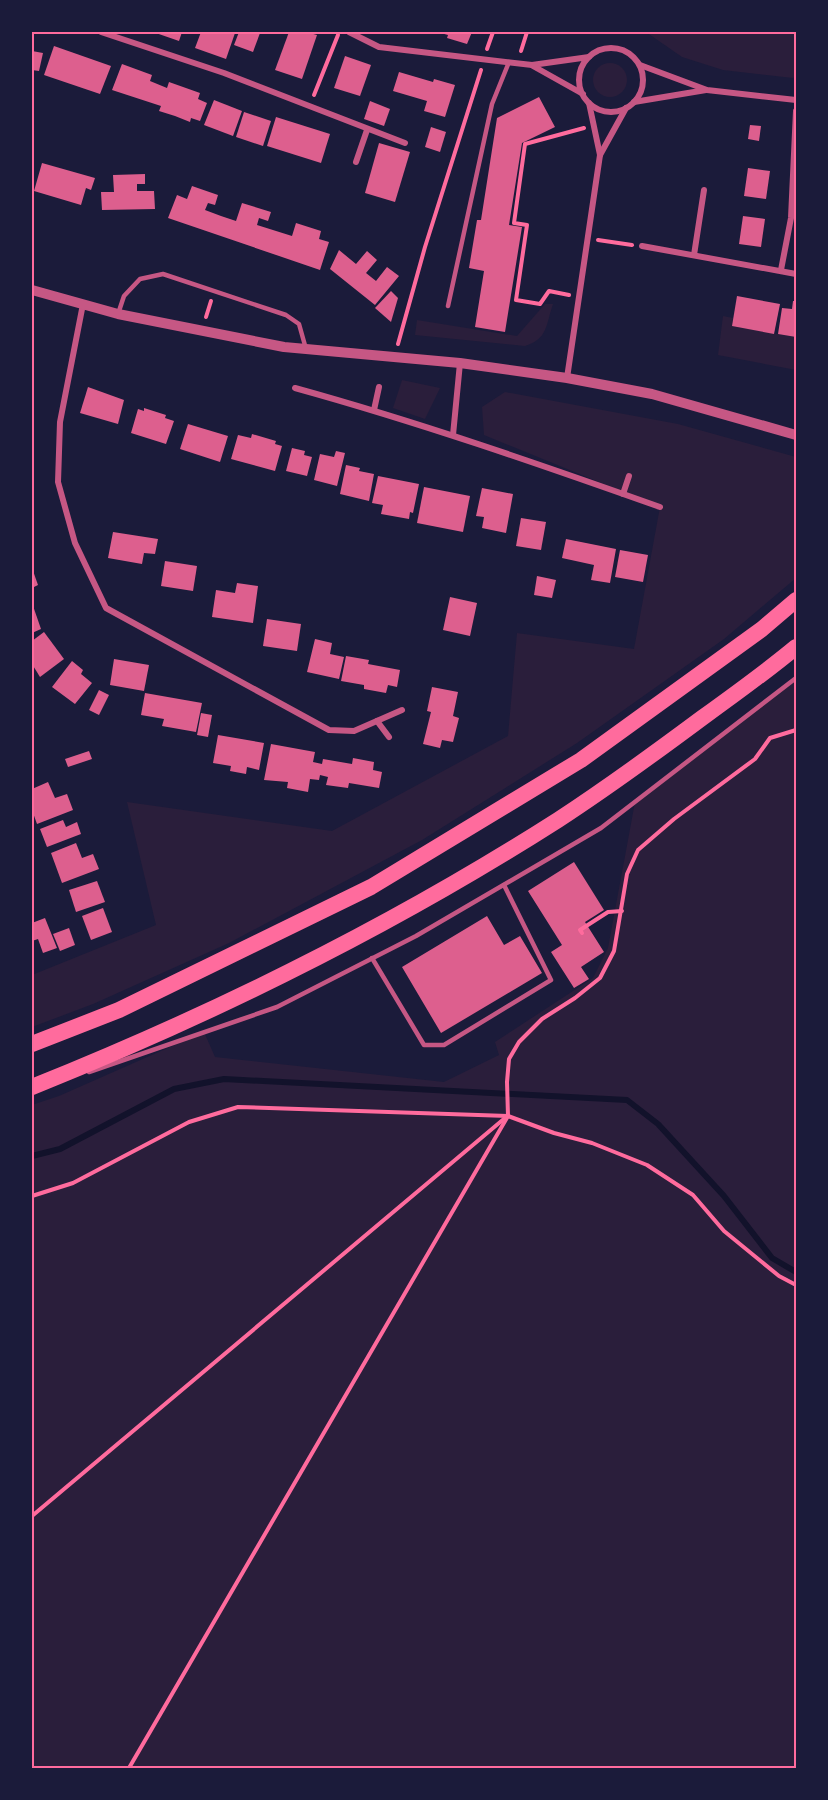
<svg xmlns="http://www.w3.org/2000/svg" width="828" height="1800" font-family="Spectral,serif">
  <rect width="100%" height="100%" fill="#1b1b3a"/>
  <g fill="#2a1e3b">
    <path d="M646,32H796V76L793,78L723,70L682,57Z"/>
    <circle cx="610" cy="80" r="17"/>
    <path d="M545,304H553C546,324 548,339 525,346L415,335L417,320L517,336Z"/>
    <path d="M723,316L733,318L732,326L796,337V370L718,355Z"/>
    <path d="M402,380L440,388L425,419L393,408Z"/>
    <path d="M505,392L678,424L796,457V578L724,639L577,743L422,840L229,943L93,1004L32,1027V975L156,925L127,802L332,831L508,736L517,633L634,649L660,507L484,435L482,407Z"/>
    <path d="M796,678V1768H32V1105L59,1096L204,1032L215,1057L444,1082L499,1055L495,1042L593,978L608,948L635,802Z"/>
  </g>
  <g fill="none" stroke-linecap="round" stroke-linejoin="round">
    <path stroke="#12122b" stroke-width="6" d="M32,1156L60,1149L174,1089L224,1079L627,1100L658,1124L724,1196L772,1258L796,1272"/>
  </g>
  <g fill="#dd5f8e">
    <path d="M153,32H182L179,41Z"/>
    <path d="M201,32L235,33L226,59L195,48Z"/>
    <path d="M239,32L260,33L253,52L234,45Z"/>
    <path d="M289,32H306L317,35L302,79L275,70Z"/>
    <path d="M437,32H472L467,44L447,38L448,35Z"/>
    <path d="M54,46L111,66L100,94L44,75Z"/>
    <path d="M32,51L43,53L39,71L32,70Z"/>
    <path d="M345,56L371,65L360,96L334,88Z"/>
    <path d="M122,64L152,75L150,81L167,88L169,82L200,93L198,99L207,103L200,121L191,118L190,122L175,116L159,111L161,106L112,90Z"/>
    <path d="M399,72L433,82L434,79L455,85L445,117L424,111L427,101L393,91Z"/>
    <path d="M539,97L555,127L522,143L509,225L522,227L505,332L475,327L484,271L469,268L477,220H481L497,118Z"/>
    <path d="M214,100L242,111L233,136L204,125Z"/>
    <path d="M370,101L390,109L384,126L364,119Z"/>
    <path d="M244,112L271,121L263,146L236,137Z"/>
    <path d="M276,117L330,134L321,163L267,146Z"/>
    <path d="M750,125L761,126L759,141L748,139Z"/>
    <path d="M431,127L446,132L440,152L425,147Z"/>
    <path d="M379,143L410,152L395,202L365,193Z"/>
    <path d="M42,163L95,178L91,190L86,188L81,205L34,191Z"/>
    <path d="M748,168L770,171L766,199L744,196Z"/>
    <path d="M145,174V184H137V191H154L155,209L102,210L101,192H114L113,175Z"/>
    <path d="M192,186L218,195L215,205L208,203L205,210L221,216L236,221L242,203L271,212L268,221L259,218L257,225L292,236L296,223L321,231L319,239L329,242L320,270L168,218L177,195L187,199Z"/>
    <path d="M743,216L765,219L761,247L739,244Z"/>
    <path d="M339,250L356,264L367,251L377,260L366,273L376,281L387,267L399,276L375,305L330,269Z"/>
    <path d="M391,291L398,298L391,322L375,308Z"/>
    <path d="M737,296L780,304L774,334L732,326Z"/>
    <path d="M793,301H796V337L778,334L782,308L792,309Z"/>
    <path d="M88,387L124,400L118,424L80,413Z"/>
    <path d="M144,408L166,415L165,418L174,421L166,444L131,433L138,409L144,411Z"/>
    <path d="M188,424L228,436L220,462L180,449Z"/>
    <path d="M252,434L276,441L275,444L282,446L275,471L231,459L238,435L251,438Z"/>
    <path d="M292,448L305,451L304,455L312,457L307,476L286,471Z"/>
    <path d="M336,451L345,453L337,486L314,480L320,454L334,457Z"/>
    <path d="M346,465L360,468L359,471L374,474L369,501L340,494Z"/>
    <path d="M378,476L419,484L413,513L410,512L409,519L381,514L383,505L372,503Z"/>
    <path d="M424,487L470,496L463,532L417,523Z"/>
    <path d="M482,488L513,494L506,533L482,528L484,517L476,516Z"/>
    <path d="M521,518L546,522L541,550L516,546Z"/>
    <path d="M113,532L158,539L155,554L144,553L142,564L108,558Z"/>
    <path d="M566,539L616,549L610,583L591,580L594,565L562,558Z"/>
    <path d="M620,550L648,555L643,582L615,577Z"/>
    <path d="M165,561L197,566L193,591L161,586Z"/>
    <path d="M32,568L38,585L32,588Z"/>
    <path d="M537,576L556,580L552,598L534,595Z"/>
    <path d="M237,583L258,586L253,623L212,617L216,590L235,593Z"/>
    <path d="M450,597L477,603L470,636L443,630Z"/>
    <path d="M32,603L41,629L32,633Z"/>
    <path d="M267,619L301,624L297,651L263,646Z"/>
    <path d="M44,632L64,659L40,677L32,664V641Z"/>
    <path d="M315,639L332,643L330,654L344,657L339,679L307,672Z"/>
    <path d="M346,656L369,660L368,664L400,670L397,687L388,685L386,693L364,689V685L341,681Z"/>
    <path d="M114,659L149,665L144,691L110,685Z"/>
    <path d="M72,661L83,670L81,674L92,683L75,704L52,687Z"/>
    <path d="M432,687L458,692L453,716L459,718L453,742L442,740L440,748L423,744L431,712L427,711Z"/>
    <path d="M99,690L109,695L99,715L89,710Z"/>
    <path d="M145,693L202,703L196,732L162,726L164,719L141,715Z"/>
    <path d="M201,713L212,715L208,737L197,735Z"/>
    <path d="M218,735L264,743L259,770L247,767L246,774L230,771L231,766L213,763Z"/>
    <path d="M271,744L315,752L313,762L322,764L323,759L352,764L353,758L374,762L373,770L382,772L379,788L349,783L348,788L326,785L328,777L320,775L319,780L310,779L308,792L287,788L288,782L264,780Z"/>
    <path d="M89,751L92,759L68,767L65,759Z"/>
    <path d="M48,782L55,798L67,794L73,810L37,824L32,810V789Z"/>
    <path d="M63,820L66,827L77,822L81,834L47,847L40,829Z"/>
    <path d="M76,843L82,858L93,854L99,869L62,883L51,853Z"/>
    <path d="M574,862L604,910L585,922L604,952L581,967L589,979L574,988L551,952L562,945L528,891Z"/>
    <path d="M97,881L105,902L76,912L69,890Z"/>
    <path d="M103,908L112,932L91,940L82,916Z"/>
    <path d="M487,916L504,945L520,936L542,973L441,1033L402,967Z"/>
    <path d="M45,918L57,948L43,953L38,939L32,941V923Z"/>
    <path d="M69,928L75,945L60,951L53,934Z"/>
  </g>
  <g fill="none" stroke-linecap="round" stroke-linejoin="round">
    <g stroke="#ff6b9d" stroke-width="4">
      <path d="M487,49L493,32"/>
      <path d="M521,51L527,32"/>
      <path d="M314,95L338,35"/>
      <path d="M598,240L632,245"/>
      <path d="M569,295L549,291L540,304L516,300L527,225L514,223L525,144L584,128"/>
      <path d="M206,317L211,301"/>
      <path d="M398,344L425,247L481,70"/>
      <path d="M582,933L580,930L608,912L622,911"/>
      <path d="M32,1196L73,1183L189,1122L238,1107L508,1116L554,1133L592,1143L647,1165L693,1195L724,1231L779,1276L796,1285"/>
      <path d="M32,1516L505,1118"/>
      <path d="M129,1768L508,1116L507,1082L509,1059L519,1042L542,1019L575,998L600,978L614,951L627,874L638,850L674,819L755,759L770,738L796,730"/>
    </g>
    <g stroke="#c65784" stroke-width="4.5">
      <path d="M448,306L492,104L509,62"/>
      <path d="M118,314L124,296L140,279L163,274L286,315L299,324L306,349"/>
      <path d="M372,958L424,1045H444L551,980L504,885"/>
      <path d="M89,1072L277,1007L416,936L601,828L796,678"/>
    </g>
    <g stroke="#c65784" stroke-width="6">
      <path d="M101,32L224,73L405,143"/>
      <path d="M349,32L379,47L532,65L589,57"/>
      <circle cx="611" cy="80" r="32"/>
      <path d="M640,65L707,90L796,100"/>
      <path d="M533,66L583,94"/>
      <path d="M634,102L706,90"/>
      <path d="M589,103L600,155"/>
      <path d="M356,162L367,130"/>
      <path d="M642,246L796,274"/>
      <path d="M694,255L704,190"/>
      <path d="M781,270L791,218L796,111"/>
      <path d="M83,304L60,422L58,482L75,543L106,608L329,730L354,731L402,710"/>
      <path d="M567,378L600,155L626,108"/>
      <path d="M295,388C418,422 539,464 660,507"/>
      <path d="M374,410L379,387"/>
      <path d="M453,435L460,363"/>
      <path d="M623,494L629,476"/>
      <path d="M377,721L389,737"/>
    </g>
    <path stroke="#c65784" stroke-width="10" d="M32,290L118,314L284,347L460,363L567,378L652,394L796,435"/>
    <g stroke="#ff6b9d" stroke-width="16">
      <path d="M32,1044L119,1010L371,887L581,760L762,629L796,600"/>
      <path d="M32,1087C214,1014 392,926 558,820C607,788 655,753 702,718C734,695 766,672 796,647"/>
    </g>
  </g>
  <rect width="828" height="1800" fill="none" stroke="#1b1b3a" stroke-width="66"/>
  <rect x="33" y="33" width="762" height="1734" fill="none" stroke="#ff6b9d" stroke-width="2"/>
</svg>
